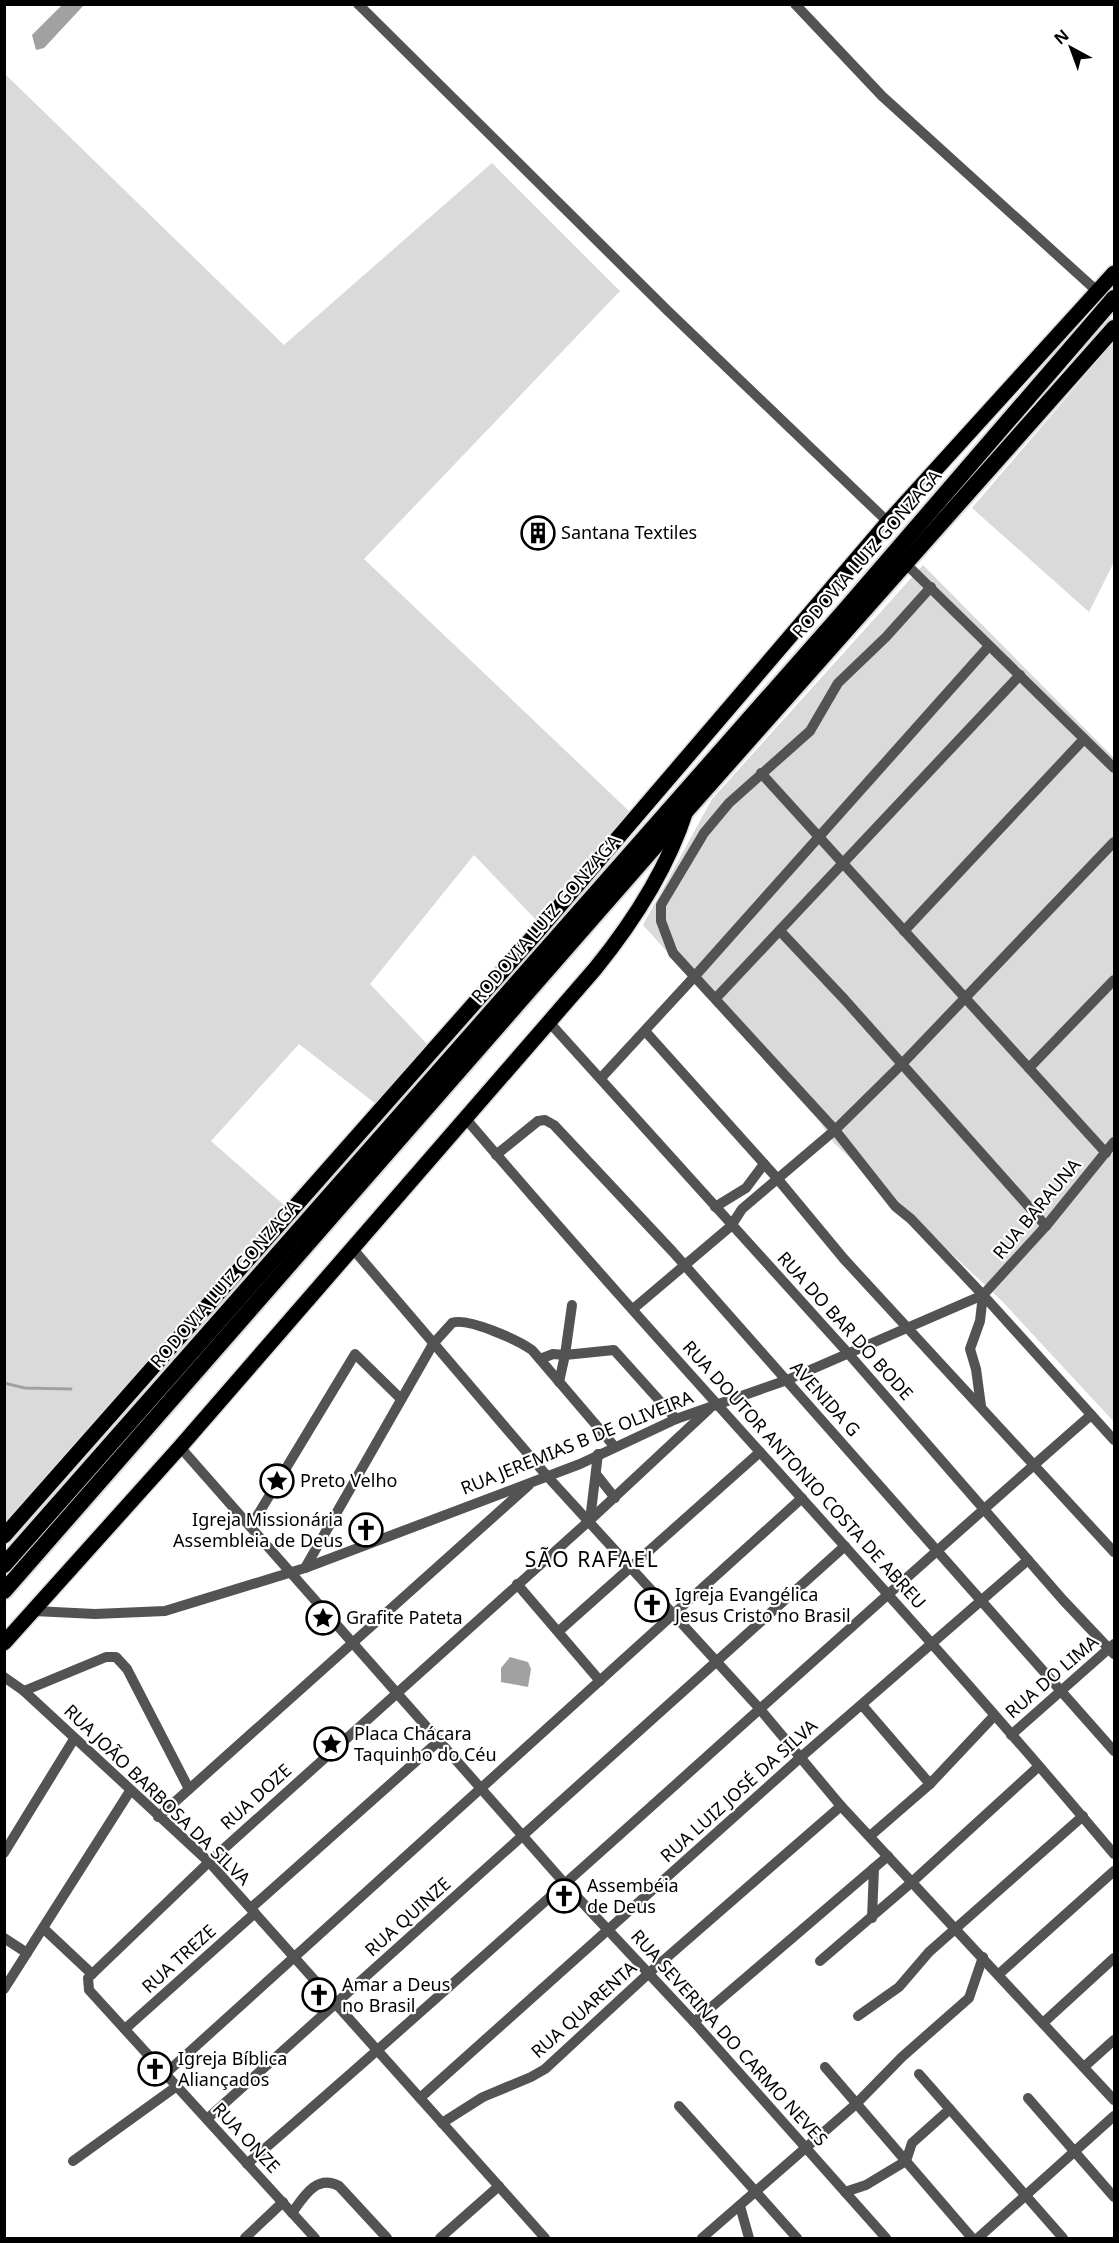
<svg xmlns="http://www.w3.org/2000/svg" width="1119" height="2243" font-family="'Noto Sans',sans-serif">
  <rect width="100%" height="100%" fill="#fff"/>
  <g fill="#dadada">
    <path d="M5,74L284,345L492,163L620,291L364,559L630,812L585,862L538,922L474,855L370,984L428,1045L376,1104L299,1044L211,1141L284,1205L5,1522Z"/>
    <path d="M1114,342V562L1089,612L972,508Z"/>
    <path d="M923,565L1114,758V1422L1002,1301L834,1143L819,1121L643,925L712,799Z"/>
  </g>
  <g fill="#a1a1a1">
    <path d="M63,4L84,5L44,48L36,50L32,35Z"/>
    <path d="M510,1657L528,1662L531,1669L528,1687L501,1682V1668Z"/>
  </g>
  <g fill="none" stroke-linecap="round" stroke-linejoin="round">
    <path stroke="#a1a1a1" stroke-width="3" d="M4,1383L25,1388L71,1389"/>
    <defs>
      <g id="primary">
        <path d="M4,1536L539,930L888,522L1114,273"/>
        <path d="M4,1643L180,1447L595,969C634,921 667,870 686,811"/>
      </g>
      <g id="trunk">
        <path d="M4,1565L845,610L1114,298"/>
        <path d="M4,1591L686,811L1114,328"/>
      </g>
    </defs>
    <use href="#primary" stroke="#dbdbdb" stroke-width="18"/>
    <use href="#trunk" stroke="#dbdbdb" stroke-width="20"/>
    <g stroke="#535353" stroke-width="10">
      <path d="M358,4L669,312L888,522"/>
      <path d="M795,4L882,96L1098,292"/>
      <path d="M906,564L1114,768"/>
      <path d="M931,587L886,637L838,683L810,731L729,803L704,833L661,905V921L673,953L835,1130L895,1206L911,1219L983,1295L1114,1440"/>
      <path d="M761,773L1106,1153"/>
      <path d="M780,931L845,1000L1046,1226"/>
      <path d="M904,931L1084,739"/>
      <path d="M716,998L1020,675"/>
      <path d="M549,1022L847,1352L1063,1600L1114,1654"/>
      <path d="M645,1031L776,1177L844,1259L1114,1552"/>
      <path d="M1029,1068L1114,980"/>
      <path d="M601,1078L695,976L989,646"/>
      <path d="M466,1119C678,1368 904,1604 1114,1854"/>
      <path d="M496,1155L538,1121L545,1120L554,1125L673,1252L1114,1751"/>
      <path d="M715,1207L746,1188L764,1164"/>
      <path d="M353,1249L547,1476L759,1708L841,1806L1114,2100"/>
      <path d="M633,1309L731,1226L742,1209L835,1130L901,1065L1114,842"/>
      <path d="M540,1359L553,1354L565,1355L572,1305"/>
      <path d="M559,1382L565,1355L614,1350L676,1419"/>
      <path d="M981,1406L976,1369L970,1349L980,1321L983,1295"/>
      <path d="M180,1447L566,1885L694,2022L886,2238"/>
      <path d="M596,1474L615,1498"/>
      <path d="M590,1520L598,1454"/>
      <path d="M251,1526L355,1354L401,1399"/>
      <path d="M305,1568L433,1344L452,1323C467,1317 518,1340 532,1350L614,1446"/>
      <path d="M517,1584L600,1681"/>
      <path d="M34,1611L95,1614L165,1611L305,1568L580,1464L676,1419L787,1380L870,1344L983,1295L1046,1226L1114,1142"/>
      <path d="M559,1631L760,1452"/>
      <path d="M4,1677L24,1691L209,1862L545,2238"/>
      <path d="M24,1691L106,1657H116L127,1669L189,1789"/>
      <path d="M862,1705L930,1784"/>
      <path d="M1011,1735L1114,1644"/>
      <path d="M158,1817L529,1485"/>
      <path d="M870,1836L930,1784L994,1716"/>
      <path d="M4,1853L74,1739"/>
      <path d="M251,1908L440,1740"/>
      <path d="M872,1918L874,1868"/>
      <path d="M43,1928L92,1974"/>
      <path d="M4,1938L27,1953"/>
      <path d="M820,1961L912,1882L1038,1767"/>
      <path d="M999,1974L1114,1871"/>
      <path d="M4,1989L130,1791"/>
      <path d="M858,2016L899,1987L929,1952L1083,1816"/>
      <path d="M694,2022L888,1856"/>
      <path d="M1043,2023L1114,1958"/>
      <path d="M125,2029L255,1913"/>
      <path d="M1085,2066L1114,2040"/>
      <path d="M825,2067L972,2238"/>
      <path d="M165,2074L802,1498"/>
      <path d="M919,2074L1063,2238"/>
      <path d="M420,2098L801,1757L1028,1560"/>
      <path d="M1028,2098L1114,2197"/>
      <path d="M679,2106L797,2238"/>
      <path d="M207,2119L845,1546"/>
      <path d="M442,2123L483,2097L531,2077L545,2069L649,1973L841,1806"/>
      <path d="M73,2161L177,2086"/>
      <path d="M247,2164C532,1918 808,1662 1091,1415"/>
      <path d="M845,2192L866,2185L906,2161L912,2143L950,2109"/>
      <path d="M740,2206L749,2238"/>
      <path d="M292,2213C304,2196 317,2174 339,2186L387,2238"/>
      <path d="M245,2238L283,2202"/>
      <path d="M315,2238L89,1990L88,1978L209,1862L590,1520L709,1409"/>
      <path d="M440,2238L499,2186"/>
      <path d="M702,2238L856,2104L902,2057L969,1998L983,1957"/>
      <path d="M978,2238L1114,2116"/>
    </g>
    <use href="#primary" stroke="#000" stroke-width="15"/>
    <use href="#trunk" stroke="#000" stroke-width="16"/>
  </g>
  <defs>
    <symbol id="building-ring" viewBox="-11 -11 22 22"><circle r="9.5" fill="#fff" stroke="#000" stroke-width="1.5"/><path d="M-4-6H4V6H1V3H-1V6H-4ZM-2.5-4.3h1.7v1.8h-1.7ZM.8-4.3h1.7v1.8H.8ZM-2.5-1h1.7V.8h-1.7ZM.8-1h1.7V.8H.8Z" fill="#000"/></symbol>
    <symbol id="sight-ring" viewBox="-11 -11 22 22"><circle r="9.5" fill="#fff" stroke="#000" stroke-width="1.5"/><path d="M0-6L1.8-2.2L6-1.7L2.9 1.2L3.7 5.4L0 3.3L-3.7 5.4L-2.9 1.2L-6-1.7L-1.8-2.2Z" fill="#000"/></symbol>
    <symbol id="church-ring" viewBox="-11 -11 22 22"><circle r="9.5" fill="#fff" stroke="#000" stroke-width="1.5"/><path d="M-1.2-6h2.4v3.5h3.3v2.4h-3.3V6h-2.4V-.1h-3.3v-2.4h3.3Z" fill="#000"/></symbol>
  </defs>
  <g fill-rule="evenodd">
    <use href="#building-ring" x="519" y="514" width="38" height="38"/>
    <use href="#sight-ring" x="258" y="1462" width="38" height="38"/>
    <use href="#church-ring" x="347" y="1511" width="38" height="38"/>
    <use href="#church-ring" x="633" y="1586" width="38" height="38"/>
    <use href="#sight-ring" x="304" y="1599" width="38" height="38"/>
    <use href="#sight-ring" x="312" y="1725" width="38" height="38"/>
    <use href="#church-ring" x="545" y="1877" width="38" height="38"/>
    <use href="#church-ring" x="300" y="1976" width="38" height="38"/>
    <use href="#church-ring" x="136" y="2050" width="38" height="38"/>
  </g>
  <g text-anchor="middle" stroke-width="4.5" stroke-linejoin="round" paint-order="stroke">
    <g font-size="18" fill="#000" stroke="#fff" text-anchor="start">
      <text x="561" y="539">Santana Textiles</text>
      <text x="300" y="1487">Preto Velho</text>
      <text x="343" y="1526" text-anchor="end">Igreja Missionária<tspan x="343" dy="21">Assembleia de Deus</tspan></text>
      <text x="675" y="1601">Igreja Evangélica<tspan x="675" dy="21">Jesus Cristo no Brasil</tspan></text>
      <text x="346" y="1624">Grafite Pateta</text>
      <text x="354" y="1740">Placa Chácara<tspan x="354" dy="21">Taquinho do Céu</tspan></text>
      <text x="587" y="1892">Assembéia<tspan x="587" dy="21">de Deus</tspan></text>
      <text x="342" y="1991">Amar a Deus<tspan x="342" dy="21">no Brasil</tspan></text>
      <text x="178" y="2065">Igreja Bíblica<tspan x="178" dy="21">Aliançados</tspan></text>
    </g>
    <g font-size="18" fill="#000" stroke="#fff">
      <text transform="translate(867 554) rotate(-49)" y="6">RODOVIA LUIZ GONZAGA</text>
      <text transform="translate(546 919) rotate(-49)" y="6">RODOVIA LUIZ GONZAGA</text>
      <text transform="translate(1037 1209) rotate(-50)" y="6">RUA BARAUNA</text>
      <text transform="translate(225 1284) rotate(-49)" y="6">RODOVIA LUIZ GONZAGA</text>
      <text transform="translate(845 1326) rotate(48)" y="6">RUA DO BAR DO BODE</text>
      <text transform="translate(825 1399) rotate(48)" y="6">AVENIDA G</text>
      <text transform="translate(577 1443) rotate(-22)" y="6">RUA JEREMIAS B DE OLIVEIRA</text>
      <text transform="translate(804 1475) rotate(48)" y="6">RUA DOUTOR ANTONIO COSTA DE ABREU</text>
      <text transform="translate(1052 1677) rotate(-41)" y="6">RUA DO LIMA</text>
      <text transform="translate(739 1791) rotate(-42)" y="6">RUA LUIZ JOSÉ DA SILVA</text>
      <text transform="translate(157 1795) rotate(44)" y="6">RUA JOÃO BARBOSA DA SILVA</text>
      <text transform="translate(256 1797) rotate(-42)" y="6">RUA DOZE</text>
      <text transform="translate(408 1917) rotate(-42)" y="6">RUA QUINZE</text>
      <text transform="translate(179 1959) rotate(-42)" y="6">RUA TREZE</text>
      <text transform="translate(584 2010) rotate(-42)" y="6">RUA QUARENTA</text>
      <text transform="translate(729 2038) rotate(48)" y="6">RUA SEVERINA DO CARMO NEVES</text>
      <text transform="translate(246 2138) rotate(47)" y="6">RUA ONZE</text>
    </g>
    <g font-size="21" letter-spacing="1.5" fill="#000" stroke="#fff">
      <text x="592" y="1567">SÃO RAFAEL</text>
    </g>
  </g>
  <rect width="1119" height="2243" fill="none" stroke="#000000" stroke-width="12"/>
  <g transform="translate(1071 48) rotate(319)" stroke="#ffffff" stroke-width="4.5" paint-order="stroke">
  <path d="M0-4.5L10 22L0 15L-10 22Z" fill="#000000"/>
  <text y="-9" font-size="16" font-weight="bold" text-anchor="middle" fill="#000000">N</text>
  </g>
</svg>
